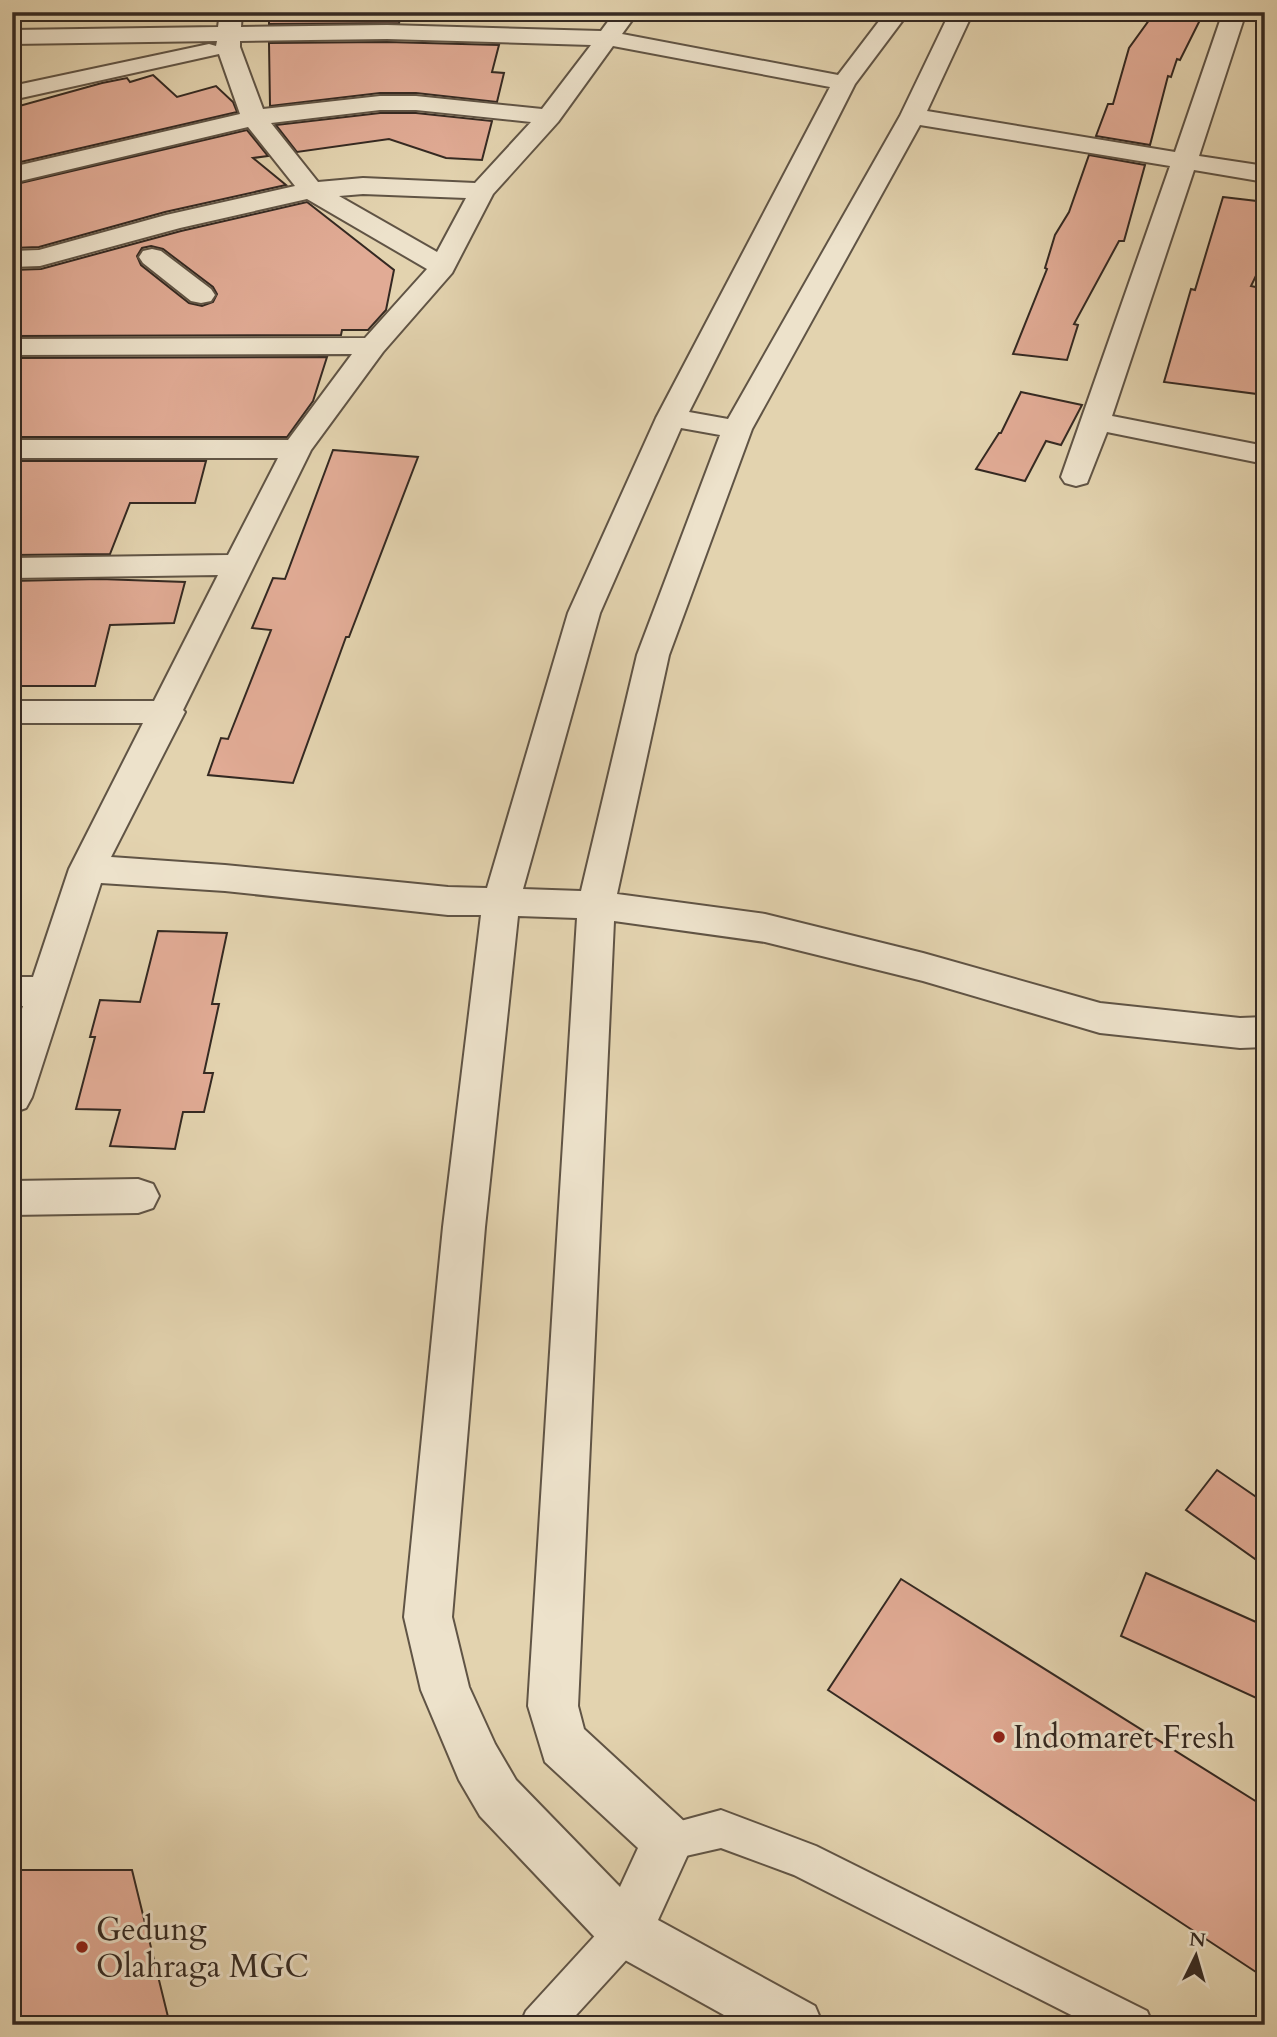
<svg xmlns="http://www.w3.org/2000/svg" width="1277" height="2037" font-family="Cardo,serif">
  <rect width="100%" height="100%" fill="#e3d3af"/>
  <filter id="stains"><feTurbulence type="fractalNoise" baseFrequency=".00286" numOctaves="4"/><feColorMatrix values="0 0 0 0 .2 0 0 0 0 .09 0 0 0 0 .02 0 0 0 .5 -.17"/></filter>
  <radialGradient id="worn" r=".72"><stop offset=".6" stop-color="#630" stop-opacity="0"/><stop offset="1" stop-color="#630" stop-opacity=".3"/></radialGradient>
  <g fill="#e1ab95" stroke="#342922" stroke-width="2" fill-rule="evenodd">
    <path d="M269,12H402L399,23L269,24Z"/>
    <path d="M1155,12H1204L1180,60L1177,59L1171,77L1168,76L1150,145L1096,136L1108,104H1113L1129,48Z"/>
    <path d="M387,42L499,45L492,72L504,73L497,102L416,93H380L270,106L269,43Z"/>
    <path d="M153,75L177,97L216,86L233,102L237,112L12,164V108L102,83L127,78L130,82Z"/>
    <path d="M380,113H416L492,121L482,160L446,158L389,139L297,152L276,125Z"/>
    <path d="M247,130L268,156L253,158L286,185L165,212L39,247L12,248V185Z"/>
    <path d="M1089,155L1145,165L1124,241H1119L1074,324L1078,325L1067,360L1013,354L1047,269L1045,268L1055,235L1069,212Z"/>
    <path d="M1223,197L1265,202V257L1251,286L1265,289V395L1164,382L1191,289L1195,290Z"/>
    <path d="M307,202L394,270L386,310L368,330H342L341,335L12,336V270L41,269L181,231ZM151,246L163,249L213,287L217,294L213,302L202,306L189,303L141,265L137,256L142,248Z"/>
    <path d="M327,357L313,401L287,437H12V358Z"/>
    <path d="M1021,392L1082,405L1061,445L1046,441L1025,481L976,469L999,433H1001Z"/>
    <path d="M333,450L418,457L349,637H346L293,783L208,775L221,738L228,739L271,630L252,628L273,578L285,579Z"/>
    <path d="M12,461H206L195,503H130L110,554L12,555Z"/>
    <path d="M100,579L185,582L174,623L110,625L95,686H12V581Z"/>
    <path d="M158,931L227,933L212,1004H219L204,1073H213L204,1112H183L175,1149L110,1146L120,1110L76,1109L95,1037H90L100,1000L140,1002Z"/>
    <path d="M1217,1470L1265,1503V1566L1186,1510Z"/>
    <path d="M1146,1573L1265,1626V1702L1121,1636Z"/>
    <path d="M901,1579L1265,1807V1978L828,1690Z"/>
    <path d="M12,1870H132L170,2025H12Z"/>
  </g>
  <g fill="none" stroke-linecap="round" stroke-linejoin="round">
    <defs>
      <g id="lane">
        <path d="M721,1810L816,1846L1147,2011L1153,2025H1091L794,1875L721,1848L668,1860L655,1854L649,1841L655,1828Z"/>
        <path d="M626,1912L640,1917L645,1931L640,1945L567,2025H520L526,2011L612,1917Z"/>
      </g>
      <g id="street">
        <path d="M220,12H242L241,27L387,25L601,31L615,12H638L622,34L838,75L886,12H909L855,84L689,412L728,419L900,116L950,12H973L927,111L1175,152L1223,12H1246L1199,156L1265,166V182L1194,170L1112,416L1265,446V464L1107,432L1087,483L1076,486L1065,483L1061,477L1170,166L920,125L752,429L669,655L617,894L765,914L923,953L1100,1003L1240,1018L1265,1017V1047L1240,1048L1100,1033L923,981L765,942L614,921L578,1706L584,1729L686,1823L694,1841L658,1920L815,2006L823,2025H742L607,1950L480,1816L459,1780L421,1690L404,1617L443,1227L481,915H448L225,891L101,883L32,1097L26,1108L12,1113V1037L23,1006L12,1007V977H33L69,869L143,723H12V701H154L218,575L12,578V558L228,555L278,458H12V440H288L352,354L12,355V339L365,338L427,269L307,199L180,228L40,266L12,267V251L39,250L166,215L295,186L248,127L12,183V167L240,114L219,54L12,100V86L209,44L216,46L217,41L12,44V30L218,27ZM387,39L591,45L542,109L416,96H380L263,109L240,47V41ZM613,46L830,87L656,418L568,613L487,888L448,887L225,865L111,857L185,712L183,710L311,450L383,352L452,273L493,194L558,122ZM380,110H416L531,122L475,183L363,178L318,182L271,123ZM363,194L466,198L437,252L339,196ZM681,428L720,435L637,655L581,891L523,889L600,613ZM518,916L577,918L528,1706L545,1762L638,1848L620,1887L516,1780L495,1744L469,1687L452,1617L485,1227Z"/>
        <path d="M152,249L161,251L211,289L215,295L211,301L201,303L191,301L143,263L139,257L143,251Z"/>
        <path d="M138,1179L153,1184L159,1196L153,1208L138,1213L12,1215V1181Z"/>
      </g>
    </defs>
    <use href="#lane" stroke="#605445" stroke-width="4"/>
    <use href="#street" stroke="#605445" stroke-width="4"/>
    <use href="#lane" fill="#ede2cb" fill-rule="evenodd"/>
    <use href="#street" fill="#ede2cb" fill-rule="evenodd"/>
  </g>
  <g fill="#8f2418" stroke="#ede2cb" stroke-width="2.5">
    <circle cx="999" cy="1737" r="7"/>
    <circle cx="82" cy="1947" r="7"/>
  </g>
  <g text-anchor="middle" stroke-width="6" stroke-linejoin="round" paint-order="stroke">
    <g font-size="32" fill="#342922" stroke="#ede2cb" text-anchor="start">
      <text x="1013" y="1748">Indomaret Fresh</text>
      <text x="96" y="1940">Gedung<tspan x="96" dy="37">Olahraga MGC</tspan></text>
    </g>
  </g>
  <rect width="1277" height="2037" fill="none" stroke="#e3d3af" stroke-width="42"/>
  <rect x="14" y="14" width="1249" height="2009" fill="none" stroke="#342922" stroke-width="3.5"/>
  <rect x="21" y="21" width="1235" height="1995" fill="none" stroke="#342922" stroke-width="2"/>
  <g transform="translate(1196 1956) rotate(5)" stroke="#ede2cb" stroke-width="5" paint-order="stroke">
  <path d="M0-5L12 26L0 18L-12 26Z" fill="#342922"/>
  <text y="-10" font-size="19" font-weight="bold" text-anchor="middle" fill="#342922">N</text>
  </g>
  <rect width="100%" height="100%" filter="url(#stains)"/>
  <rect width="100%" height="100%" fill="url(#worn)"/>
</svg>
